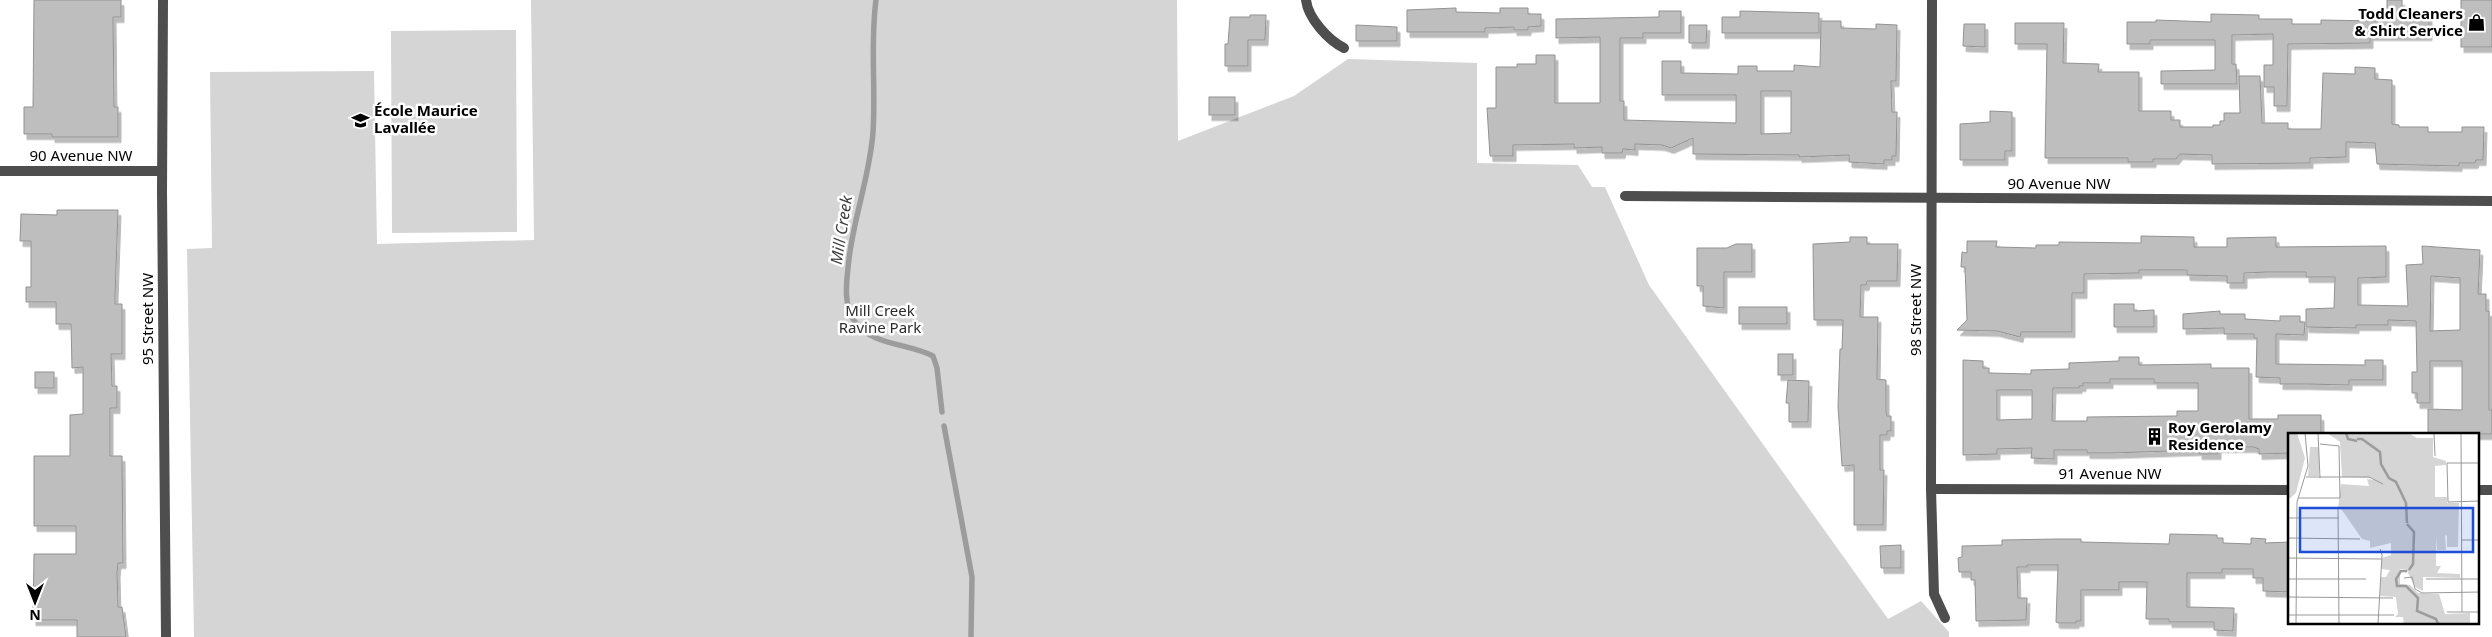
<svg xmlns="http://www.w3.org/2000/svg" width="2492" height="637" font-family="'Noto Sans',sans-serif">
  <defs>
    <filter id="shadow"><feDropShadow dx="3" dy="5.5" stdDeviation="0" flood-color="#0004"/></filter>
  </defs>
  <rect width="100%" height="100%" fill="#fff"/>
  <g fill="#d5d5d5">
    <path d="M531,0H1177L1178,141L1294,96L1348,59L1477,63V163L1578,165L1592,187H1605L1649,285L1888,619L1921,601L1949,632V637H194L187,249L212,248L210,72L374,71L377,244L534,240Z"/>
    <path d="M516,30L517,232L392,233L391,31Z"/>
  </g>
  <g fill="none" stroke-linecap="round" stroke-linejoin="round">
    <g stroke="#9c9c9c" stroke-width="5.5">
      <path d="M876,0C870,44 876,88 873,132C870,175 854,216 849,259C847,278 842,305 855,322C873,346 908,343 933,356L937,368L942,412"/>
      <path d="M944,426L972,577L971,637"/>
    </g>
  </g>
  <g fill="#bebebe" stroke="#929292" fill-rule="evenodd" filter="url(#shadow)">
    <path d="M34,0H121V17H113L114,107H118V137H52V134H24V107H33Z"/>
    <path d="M2387,0H2402V14H2429V35H2370V43L2288,44L2287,106H2274V87H2264V65H2273V34L2232,35V64H2236L2237,84H2161V71L2215,70V40H2150V44H2127V22H2156V20L2211,22V14L2259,15V19H2292V24H2321V20L2378,21V15L2387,14Z"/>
    <rect x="2461" y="0" width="31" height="47"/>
    <path d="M1456,8V12L1500,13V8H1528V14H1541V26L1528,27V30H1514V27L1485,28V32H1407V10Z"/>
    <path d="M1659,11H1681V33H1643V38H1620V101H1624V120L1736,123V95H1662V61H1681V73L1738,74V66H1757V71H1794V65L1820,67L1821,21H1841V28L1876,29V24L1897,25L1896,81H1891L1892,112H1897L1896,156H1892V160H1884V164L1849,162V155L1799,157V155L1693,154V138L1671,148L1662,145L1635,144V150L1623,149L1622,153H1602V147L1574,148V144L1513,145V156H1490L1487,108H1496V67H1517V64H1536V55H1555V103H1600V37L1556,38V19L1659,17ZM1761,91H1791V133L1761,134Z"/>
    <path d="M1740,11L1819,13V33H1722V17H1740Z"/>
    <path d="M1250,15H1266L1265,40H1248V66H1225V44H1228L1230,17H1250Z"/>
    <path d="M2015,23H2064L2063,63L2099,64L2098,72H2139V111H2171V120H2180V127H2213V125H2220V121H2224V113H2240L2239,76H2260L2262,123H2288V129H2321L2323,73L2355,74V67L2375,68V79L2392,80V124L2399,125V127H2428V132H2462V127H2484L2483,160H2476L2475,163H2459V166L2377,164L2375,143L2346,142V157L2310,158V163L2212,164V155L2180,154L2176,159H2153V162H2128V158H2045L2047,44H2015Z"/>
    <path d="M1964,24H1985V47L1963,46Z"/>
    <path d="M1356,25L1397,27V41H1356Z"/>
    <path d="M1689,25H1707L1706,43H1689Z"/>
    <rect x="1209" y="97" width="26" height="18"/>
    <path d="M1990,111L2012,112V151H2005V160H1960V124L1990,122Z"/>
    <path d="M57,210H118L115,295V304H122V354H111L112,386H117V408H110V456H122L123,563H118L117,572L118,607H122L126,637H77V620H33L34,554H76V526H34V456H70V415L83,414V367L72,368L71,324H56V302H26V287H31V241H20L21,214L57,215Z"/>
    <path d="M2141,236L2194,237V247H2227V238L2276,237V247L2386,246V277L2358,278V305L2408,306L2406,265L2423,264L2422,246L2480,250L2478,294H2486V311H2489V410H2492V434H2428V409L2462,410V361H2430V403H2417V393H2412V372H2417L2416,321L2388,320V325H2356V328L2306,327V309L2334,308L2335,277H2306V272H2267L2244,273V283H2227V276L2187,275V270H2139V273L2084,274V293H2072V332H2021L2020,337L1997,331L1957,330L1967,320L1965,267H1961L1962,252L1967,253V241H1997L1996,247L2036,248V245H2059V242L2141,243ZM2431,276L2460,278V330L2430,331Z"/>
    <path d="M1850,237H1867V244H1898L1897,281H1867L1866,285H1861L1860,317H1878L1877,379L1886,380V411L1887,416H1891V431H1887V435H1880V470H1884L1883,525H1854V465L1842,466L1838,406L1840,349H1842L1843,320H1814L1813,244L1850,242Z"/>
    <path d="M1736,244H1752V272H1724V308L1703,306V286H1697V248H1727Z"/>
    <path d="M2114,304H2134V311L2154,310V327H2114Z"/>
    <rect x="1739" y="307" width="48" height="17"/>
    <path d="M2220,311V314H2245V319L2280,321V316H2300V322H2305L2304,335L2276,334V364L2365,365V360H2383V380H2349V385L2307,384H2280V378L2256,377L2257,338H2254V334H2224V328L2183,329V314Z"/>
    <rect x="1778" y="354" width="15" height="21"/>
    <path d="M2119,357H2139V365L2211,364V368H2249V419H2278V415H2321V434H2290V453L2259,454V449L2253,447H2218V454H2199V450L2111,453H2087V450H2054V459L2031,458L2032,448L1997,449V454L1963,455V360L1983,361V368H1989V373L2031,374V370L2069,369V363L2119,361ZM2110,379H2154V383H2198V411H2177V416L2087,417V421H2052L2053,388H2079V386H2083V383H2110ZM1997,390H2032V419L1997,420Z"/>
    <rect x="35" y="372" width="19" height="16"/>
    <path d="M1788,380L1809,381L1808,422H1789V403H1786Z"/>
    <path d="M2170,534L2217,535V538H2223V543L2251,544V538L2266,539L2265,543L2290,542V592L2263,591V578H2253V569H2222V573H2187V607L2234,608L2233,631L2214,630V622H2169V619H2146L2147,582H2119V590H2081V621H2076V623H2058L2056,622L2058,565H2027V567H2017L2018,598H2027L2026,620L1976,621L1975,580H1971V572H1959L1958,558L1962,557V546L2002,545V540L2058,539H2081V542L2169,544Z"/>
    <path d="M1901,545V568H1881L1880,546Z"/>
  </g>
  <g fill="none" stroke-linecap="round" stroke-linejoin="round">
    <g stroke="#4e4e4e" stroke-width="10">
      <path d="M163,0L162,192L166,637"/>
      <path d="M1306,0C1308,18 1328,40 1344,48"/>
      <path d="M1932,0L1931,489L1934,594L1945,618"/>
      <path d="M0,171H162"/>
      <path d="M1625,196L2492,201"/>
      <path d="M1931,489L2290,490"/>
      <path d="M2478,490H2492"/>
    </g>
  </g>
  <defs>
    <symbol id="shop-bare" viewBox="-9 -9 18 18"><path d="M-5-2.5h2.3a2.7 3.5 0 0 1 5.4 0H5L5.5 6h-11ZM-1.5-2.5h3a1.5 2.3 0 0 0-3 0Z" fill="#000" stroke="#fff" stroke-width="2.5" paint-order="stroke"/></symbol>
    <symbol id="school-bare" viewBox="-9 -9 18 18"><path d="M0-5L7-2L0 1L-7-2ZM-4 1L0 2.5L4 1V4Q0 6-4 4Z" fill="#000" stroke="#fff" stroke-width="2.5" paint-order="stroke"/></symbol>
    <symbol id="building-bare" viewBox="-9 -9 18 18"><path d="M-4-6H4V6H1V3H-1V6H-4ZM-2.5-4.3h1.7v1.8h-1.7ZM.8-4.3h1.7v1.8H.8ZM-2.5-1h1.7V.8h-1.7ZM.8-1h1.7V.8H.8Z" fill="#000" stroke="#fff" stroke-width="2.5" paint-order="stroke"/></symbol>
  </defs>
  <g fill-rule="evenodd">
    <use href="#shop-bare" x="2464" y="10" width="25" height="25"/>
    <use href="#school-bare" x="348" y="108" width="25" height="25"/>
    <use href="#building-bare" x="2142" y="424" width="25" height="25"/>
  </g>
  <g text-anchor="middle" stroke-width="5" stroke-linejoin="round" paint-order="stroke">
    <g font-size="15" font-weight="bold" fill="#000" stroke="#fff" text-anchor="start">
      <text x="2463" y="19" text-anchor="end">Todd Cleaners<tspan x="2463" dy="17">&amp; Shirt Service</tspan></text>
      <text x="374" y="116">École Maurice<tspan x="374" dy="17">Lavallée</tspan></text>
      <text x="2168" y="433">Roy Gerolamy<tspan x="2168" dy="17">Residence</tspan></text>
    </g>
    <g font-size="15" fill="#000" stroke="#fff">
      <text x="81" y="161">90 Avenue NW</text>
      <text x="2059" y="189">90 Avenue NW</text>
      <text transform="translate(1916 310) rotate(-90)" y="5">98 Street NW</text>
      <text transform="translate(148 319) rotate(-90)" y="5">95 Street NW</text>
      <text x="2110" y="479">91 Avenue NW</text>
    </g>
    <g font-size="15" fill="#2c2c2c" stroke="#fff">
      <text x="880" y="316">Mill Creek<tspan x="880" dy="17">Ravine Park</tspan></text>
    </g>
    <g font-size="16" font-style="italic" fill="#3d3d3d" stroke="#fff">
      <text transform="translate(841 230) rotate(-81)" y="6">Mill Creek</text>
    </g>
  </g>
  <g transform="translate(2288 433)">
    <rect width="191" height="191" fill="#fff"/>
    <path d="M0,0H9L17,25L8,60L0,67ZM39,0H120L129,5H145V24L158,28V32L147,33V64H159V70H171L170,114H159V103L157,102L158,117H149L148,103V133H153L149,140L172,141V145L135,144V158L127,154L118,136H112V151L122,152L130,160L151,161L157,181L182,180V191H116L115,184H107L110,181L108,164L92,163L93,144H98L102,137L93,136L94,125L103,122V110L82,115V108L74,106L54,77L50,75L53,51L81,53L79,46L86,47L84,45L54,44L52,9ZM22,14H31V43H20Z" fill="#d5d5d5"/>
    <path fill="none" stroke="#9c9c9c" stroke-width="2.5" d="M58,0L60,6L69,8M69,6H74L92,19L93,31L101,45L108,49L118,70L119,90M119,91L126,99L125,131L121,137M119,138H113L108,146L109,153H118L130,165L129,178L148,186L150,191"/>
    <path fill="none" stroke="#999" stroke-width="1" d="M30,0L32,45M146,0L147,23M173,0L174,179M192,30H159L160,69L192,68M18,44H81L95,51M10,65H52L51,13L32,11M50,76L51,191M0,85H51M0,105L72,106M174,107H192M0,125L93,126M116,145L124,144L127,156L134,160L192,159M0,146H78M138,146H192M0,164L105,165M159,179H192M0,182H106M8,191L9,69L20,33L17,0M90,191L94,122L92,116"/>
    <path fill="#1d4ed8" fill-opacity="0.15" stroke="#1d4ed8" stroke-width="2.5" d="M12,75H185V119H12Z"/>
    <rect width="191" height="191" fill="none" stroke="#000" stroke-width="2.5"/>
  </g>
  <g transform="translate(35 602) rotate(180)" stroke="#ffffff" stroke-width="4" paint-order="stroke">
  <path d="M0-4L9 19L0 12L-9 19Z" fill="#000000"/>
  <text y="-8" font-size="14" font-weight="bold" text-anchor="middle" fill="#000000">N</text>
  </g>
</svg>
